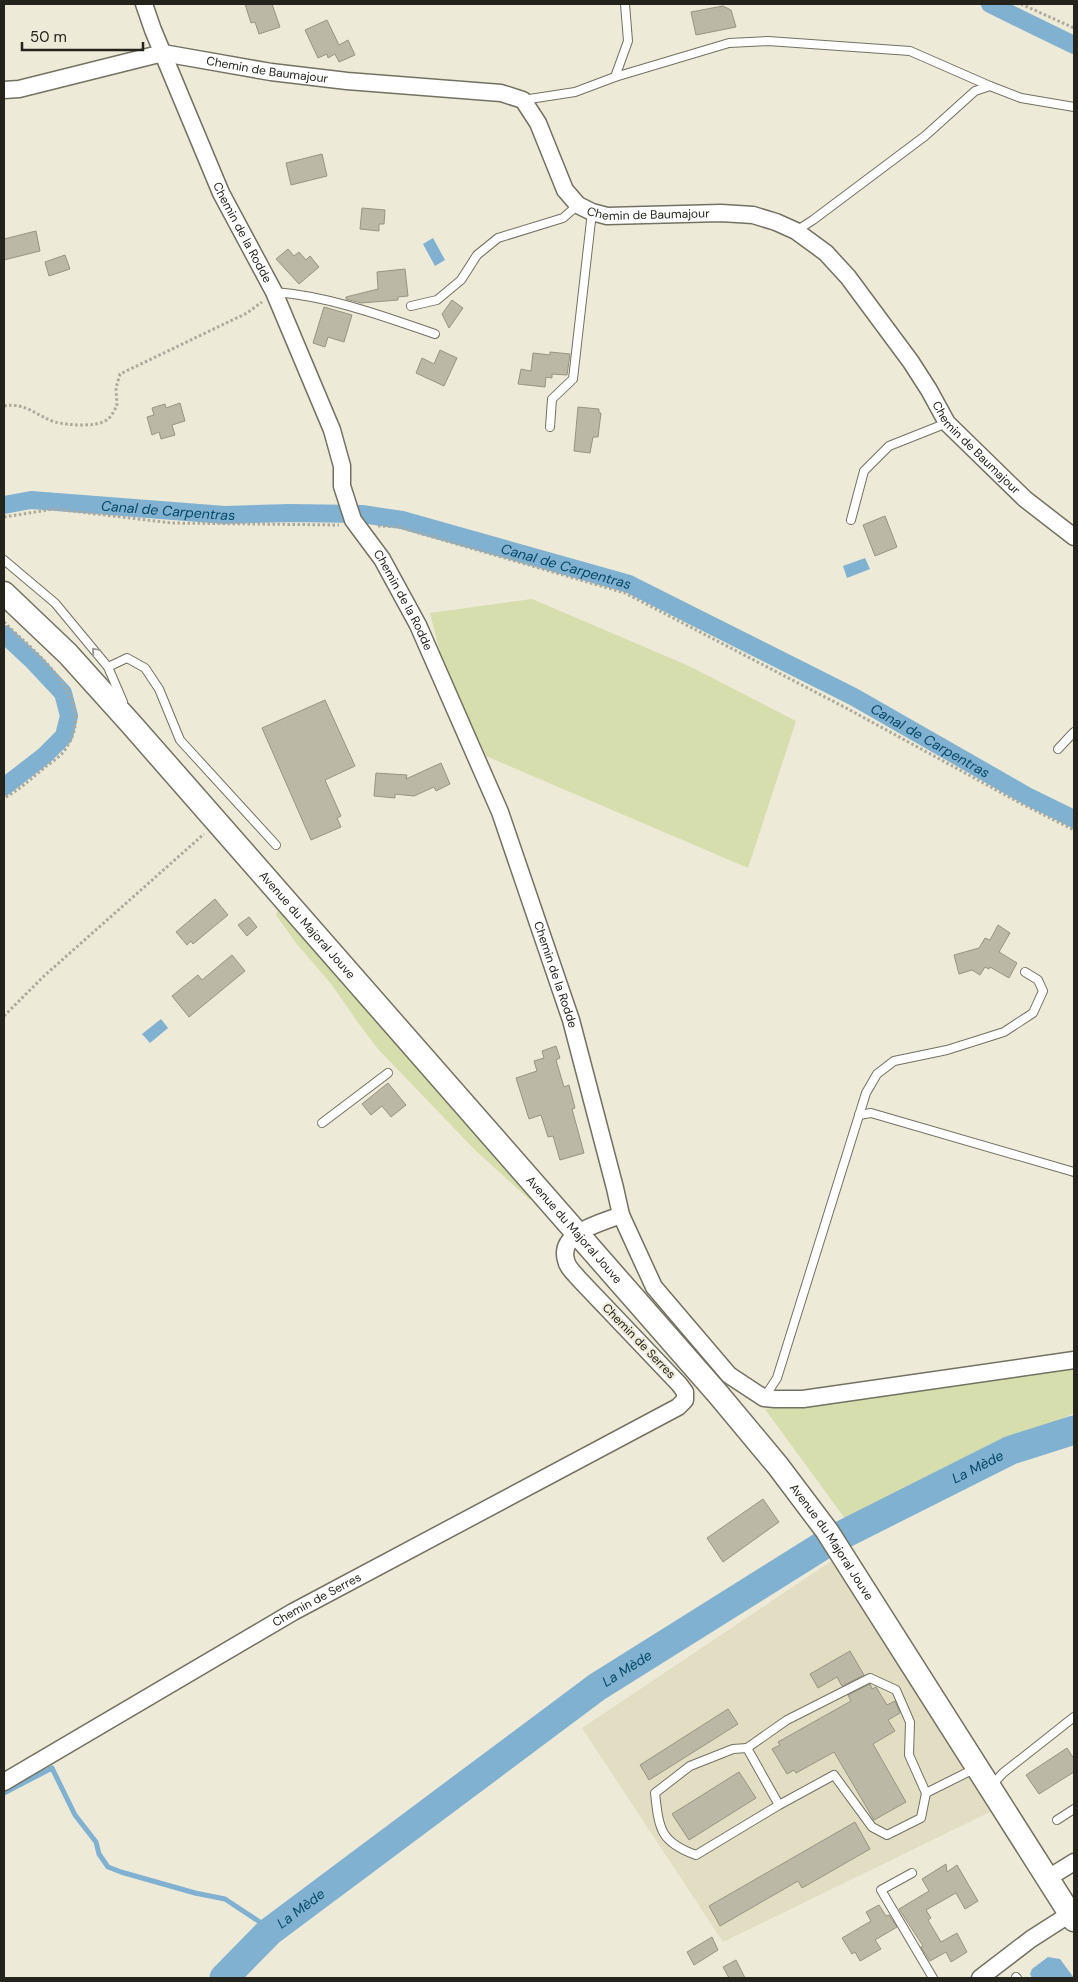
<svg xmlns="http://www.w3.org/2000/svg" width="1078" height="1982" font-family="'DM Sans',sans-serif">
  <rect width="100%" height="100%" fill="#edead8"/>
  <path fill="#e1dec4" d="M833,1560L990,1812L723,1942L582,1728Z"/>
  <g fill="#d5deac">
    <path d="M532,599L689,666L796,721L748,868L486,756L441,656L430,613Z"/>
    <path d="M278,910L372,1015L531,1198L530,1200L476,1151L378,1049L359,1024L332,985L296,943L276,915Z"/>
    <path d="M1074,1366V1413L846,1520L765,1409Z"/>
  </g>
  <g fill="#80b1d1">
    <path d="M433,238L445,260L435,266L423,244Z"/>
    <path d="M865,558L870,569L847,578L843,566Z"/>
    <path d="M161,1019L168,1028L150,1043L142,1034Z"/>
    <path d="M1048,1957L1060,1959L1074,1978H1032L1030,1974L1032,1969Z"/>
  </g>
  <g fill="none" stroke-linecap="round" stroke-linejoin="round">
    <path stroke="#80b1d1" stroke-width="5" d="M4,1793L52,1768L75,1815L96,1842L99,1854L108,1867L121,1872L195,1893L225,1899L272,1930"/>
    <g stroke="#80b1d1" stroke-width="18">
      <path d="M990,4L1074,45"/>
      <path id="s1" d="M4,505L31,500L225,515L289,513L362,514L402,520L629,584L854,697L1027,796L1074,819"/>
      <path d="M4,634L34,662L63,693L69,716L64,736L44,756L4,787"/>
    </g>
    <path stroke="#80b1d1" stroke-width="29" id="s2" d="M224,1978L269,1932L597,1687L830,1541L1011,1450L1074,1430"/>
  </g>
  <g fill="#bbb8a6" stroke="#979483">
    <path d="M245,4H272L280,27L259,34L255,22L251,23Z"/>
    <path d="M723,6L731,10L736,27L696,35L691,12Z"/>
    <path d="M327,20L339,45L348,40L355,55L339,62L335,54L328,58L327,54L318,58L305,30Z"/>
    <path d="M322,154L327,176L291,185L286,163Z"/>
    <path d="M362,208L385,210L384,224H379V231L360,229Z"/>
    <path d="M36,231L40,251L4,260V239Z"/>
    <path d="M288,249L294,256L299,252L306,260L310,256L319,267L299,284L276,259Z"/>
    <path d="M65,255L70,269L49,276L45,262Z"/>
    <path d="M405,269L408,296L398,297V300L361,303L346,299V297L378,289L377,272Z"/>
    <path d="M452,300L463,308L449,328L442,314Z"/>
    <path d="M324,307L352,315L344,342L328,337L325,347L313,343Z"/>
    <path d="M440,350L457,358L444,386L416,373L422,358L434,364Z"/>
    <path d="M550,352L570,354L567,375L552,374V378L546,377L545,387L518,384L521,369L531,371L533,353L550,355Z"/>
    <path d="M180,403L185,421L172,425L175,435L161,439L159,432L152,435L147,417L154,415L152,408L165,404L166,408Z"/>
    <path d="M578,407L599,409V413H601L598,437H593L590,453L574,451Z"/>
    <path d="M885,516L897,547L875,556L863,525Z"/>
    <path d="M325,700L355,766L325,780L341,816L337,818L341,827L311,840L262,728Z"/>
    <path d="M441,763L450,784L436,791L434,787L414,796L395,794V798L374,796L376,773L407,775L406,779Z"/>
    <path d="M215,899L228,915L193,944L191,941L187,945L176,932Z"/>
    <path d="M249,917L257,927L247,936L238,925Z"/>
    <path d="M998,925L1010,933L999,952L1017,963L1009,978L990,967L989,969L985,967L980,975L972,970L959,974L954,955L979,948L985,938L990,940Z"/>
    <path d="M232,955L245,971L189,1017L172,996L198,975L202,980Z"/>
    <path d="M556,1046L560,1058L556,1060L564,1087L569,1085L575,1108L572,1109L584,1153L560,1160L553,1136L548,1137L541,1115L529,1119L516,1078L537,1071L534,1061L544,1058L542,1051Z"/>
    <path d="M388,1083L406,1105L391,1117L382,1106L371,1115L362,1104Z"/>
    <path d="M763,1499L779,1522L723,1562L707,1538Z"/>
    <path d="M850,1651L864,1675L842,1686L837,1677L818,1688L810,1674Z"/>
    <path d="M870,1684L872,1689L876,1687L887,1705L895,1701L900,1713L888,1720L895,1731L873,1744L906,1802L874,1820L834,1752L796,1773L794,1770L787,1774L772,1749L780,1745L778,1742L851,1701L848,1695Z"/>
    <path d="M728,1709L738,1724L649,1780L640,1765Z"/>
    <path d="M1067,1748L1074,1759V1772L1039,1794L1026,1775Z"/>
    <path d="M739,1772L756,1798L689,1840L672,1814Z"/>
    <path d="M855,1822L870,1849L802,1888L798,1881L720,1926L709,1906Z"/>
    <path d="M946,1864L947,1872L957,1865L978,1901L965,1909L956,1893L926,1910L931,1918L928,1920L941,1942L957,1933L967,1952L951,1962L946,1952L930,1961L921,1947L923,1946L899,1909L929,1891L922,1879Z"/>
    <path d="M879,1905L886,1916L889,1915L897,1927L875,1940L881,1949L860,1961L855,1952L852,1954L842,1938L871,1921L866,1912Z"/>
    <path d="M712,1937L718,1950L694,1965L687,1952Z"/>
    <path d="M736,1960L745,1978H729L723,1967Z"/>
  </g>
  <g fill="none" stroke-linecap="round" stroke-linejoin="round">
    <defs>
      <g id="lane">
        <path d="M615,77L628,41L625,4"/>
        <path d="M523,100L575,92L615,77L729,43L768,41L910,51L990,86"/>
        <path d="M796,231L813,220L925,136L975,91L990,86L1021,98L1074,107"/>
        <path d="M274,292C329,296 383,316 435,334"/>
        <path d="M411,306L437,300L461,280L477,255L498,238L563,218L578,205"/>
        <path d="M550,427L552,399L573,379L592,212"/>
        <path d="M851,520L864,471L889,446L947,423"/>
        <path d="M4,560L55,603L108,667L123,702"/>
        <path d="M108,667L127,658L145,668L159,689L180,740L276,845"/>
        <path d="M1058,749L1074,732"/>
        <path d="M859,1115L871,1113L1074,1172"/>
        <path d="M322,1123L388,1073"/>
        <path d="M764,1398L777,1378L866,1093L877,1074L894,1061L947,1050L1004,1032L1033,1013L1043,991L1038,980L1025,972"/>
        <path d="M747,1748L787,1720L870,1678L896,1690L910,1722L909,1755L926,1793"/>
        <path d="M992,1785L1003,1773L1074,1717"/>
        <path d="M779,1805L696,1855C660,1842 659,1829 655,1793L690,1766L733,1749L747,1748L779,1805L834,1775L872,1827L887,1835L921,1818L926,1793L976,1768"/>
        <path d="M1057,1820L1074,1809"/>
        <path d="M912,1873L881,1890L933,1978"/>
        <path d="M1016,1977L1017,1978"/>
      </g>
      <g id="street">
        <path id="s3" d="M144,4L153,30L221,193L274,292L332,430L342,466V486L353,520L382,559L418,625L500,812L571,1020L615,1188L621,1215L654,1287L729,1375L764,1398L775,1399H803L1074,1360"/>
        <path id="s4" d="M4,90L19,89L163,53L271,72L347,81L501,93L523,100L538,123L565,190L578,205L592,212L607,216L721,213L753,215L776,222L796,231L826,253L848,277L911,362L929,390L947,423L1025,499L1074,537"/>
        <path id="s5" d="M4,1782L293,1612L678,1407L685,1400V1392L679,1384L579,1279C574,1273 567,1267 566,1260C558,1232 602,1223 621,1215"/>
        <path d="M1048,1878L1074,1862"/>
        <path d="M980,1978L1031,1939L1070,1914"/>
      </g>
      <g id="secondary">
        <path id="s6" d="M4,593L68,654L132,725L718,1394L778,1466L827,1531L1074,1920"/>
      </g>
    </defs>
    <use href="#lane" stroke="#737161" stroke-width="10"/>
    <use href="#street" stroke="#737161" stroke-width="19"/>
    <use href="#secondary" stroke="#737161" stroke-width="25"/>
    <g stroke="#aba99b" stroke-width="3" stroke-dasharray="2.5 2.5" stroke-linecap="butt">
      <path d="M1021,4L1074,28"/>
      <path d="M4,406C26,402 36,416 55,422C67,425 98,428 108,419C112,416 114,410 117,406L116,388L120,374L247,313L262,302"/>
      <path d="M4,517L54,509L172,523L339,525"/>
      <path d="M378,526L398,527L625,593L848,709L1020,803L1074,830"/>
      <path d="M4,622C36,654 102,701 64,751C59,758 50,763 44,768C31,779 19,790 4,798"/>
      <path d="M4,1016L44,976L204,834"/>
    </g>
    <use href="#lane" stroke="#fff" stroke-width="8"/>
    <use href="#street" stroke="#fff" stroke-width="16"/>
    <use href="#secondary" stroke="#fff" stroke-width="22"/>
  </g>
  <defs><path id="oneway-chevron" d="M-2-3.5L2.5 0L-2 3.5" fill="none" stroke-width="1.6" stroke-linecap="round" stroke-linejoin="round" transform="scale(1.25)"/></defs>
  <use stroke="#9c9c99" href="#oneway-chevron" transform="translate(95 651) rotate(-130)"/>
  <g text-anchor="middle" stroke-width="4" stroke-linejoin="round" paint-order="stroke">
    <g font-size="12" fill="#24231c" stroke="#edead8">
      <text dy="4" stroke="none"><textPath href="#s4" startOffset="269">Chemin de Baumajour</textPath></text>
      <text dy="4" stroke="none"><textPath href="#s4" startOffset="719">Chemin de Baumajour</textPath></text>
      <text dy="4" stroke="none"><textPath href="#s3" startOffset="249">Chemin de la Rodde</textPath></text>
      <text dy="4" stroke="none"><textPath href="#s4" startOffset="1154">Chemin de Baumajour</textPath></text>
      <text dy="4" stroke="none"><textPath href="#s3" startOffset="654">Chemin de la Rodde</textPath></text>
      <text dy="4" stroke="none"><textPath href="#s6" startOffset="450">Avenue du Majoral Jouve</textPath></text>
      <text dy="4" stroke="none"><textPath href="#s3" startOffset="1059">Chemin de la Rodde</textPath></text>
      <text dy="4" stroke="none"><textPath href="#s6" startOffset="855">Avenue du Majoral Jouve</textPath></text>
      <text transform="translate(639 1341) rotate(46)" y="4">Chemin de Serres</text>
      <text dy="4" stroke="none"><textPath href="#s6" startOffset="1260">Avenue du Majoral Jouve</textPath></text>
      <text dy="4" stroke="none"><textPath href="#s5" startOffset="362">Chemin de Serres</textPath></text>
    </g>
    <g font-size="14" font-style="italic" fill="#064766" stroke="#edead8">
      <text dy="5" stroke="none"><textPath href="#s1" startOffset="165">Canal de Carpentras</textPath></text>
      <text dy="5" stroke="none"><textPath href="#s1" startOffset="570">Canal de Carpentras</textPath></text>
      <text dy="5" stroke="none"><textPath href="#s1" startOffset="975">Canal de Carpentras</textPath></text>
      <text dy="5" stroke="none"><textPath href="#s2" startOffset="914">La Mède</textPath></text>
      <text dy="5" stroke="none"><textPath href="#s2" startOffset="509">La Mède</textPath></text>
      <text dy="5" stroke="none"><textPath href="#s2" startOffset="104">La Mède</textPath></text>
    </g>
  </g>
  <rect width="1078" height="1982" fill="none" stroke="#24231c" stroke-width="10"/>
  <path d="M22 42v8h121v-8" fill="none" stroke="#24231c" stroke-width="2.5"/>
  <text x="30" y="42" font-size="15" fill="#24231c" stroke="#edead8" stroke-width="4" paint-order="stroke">50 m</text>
</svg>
